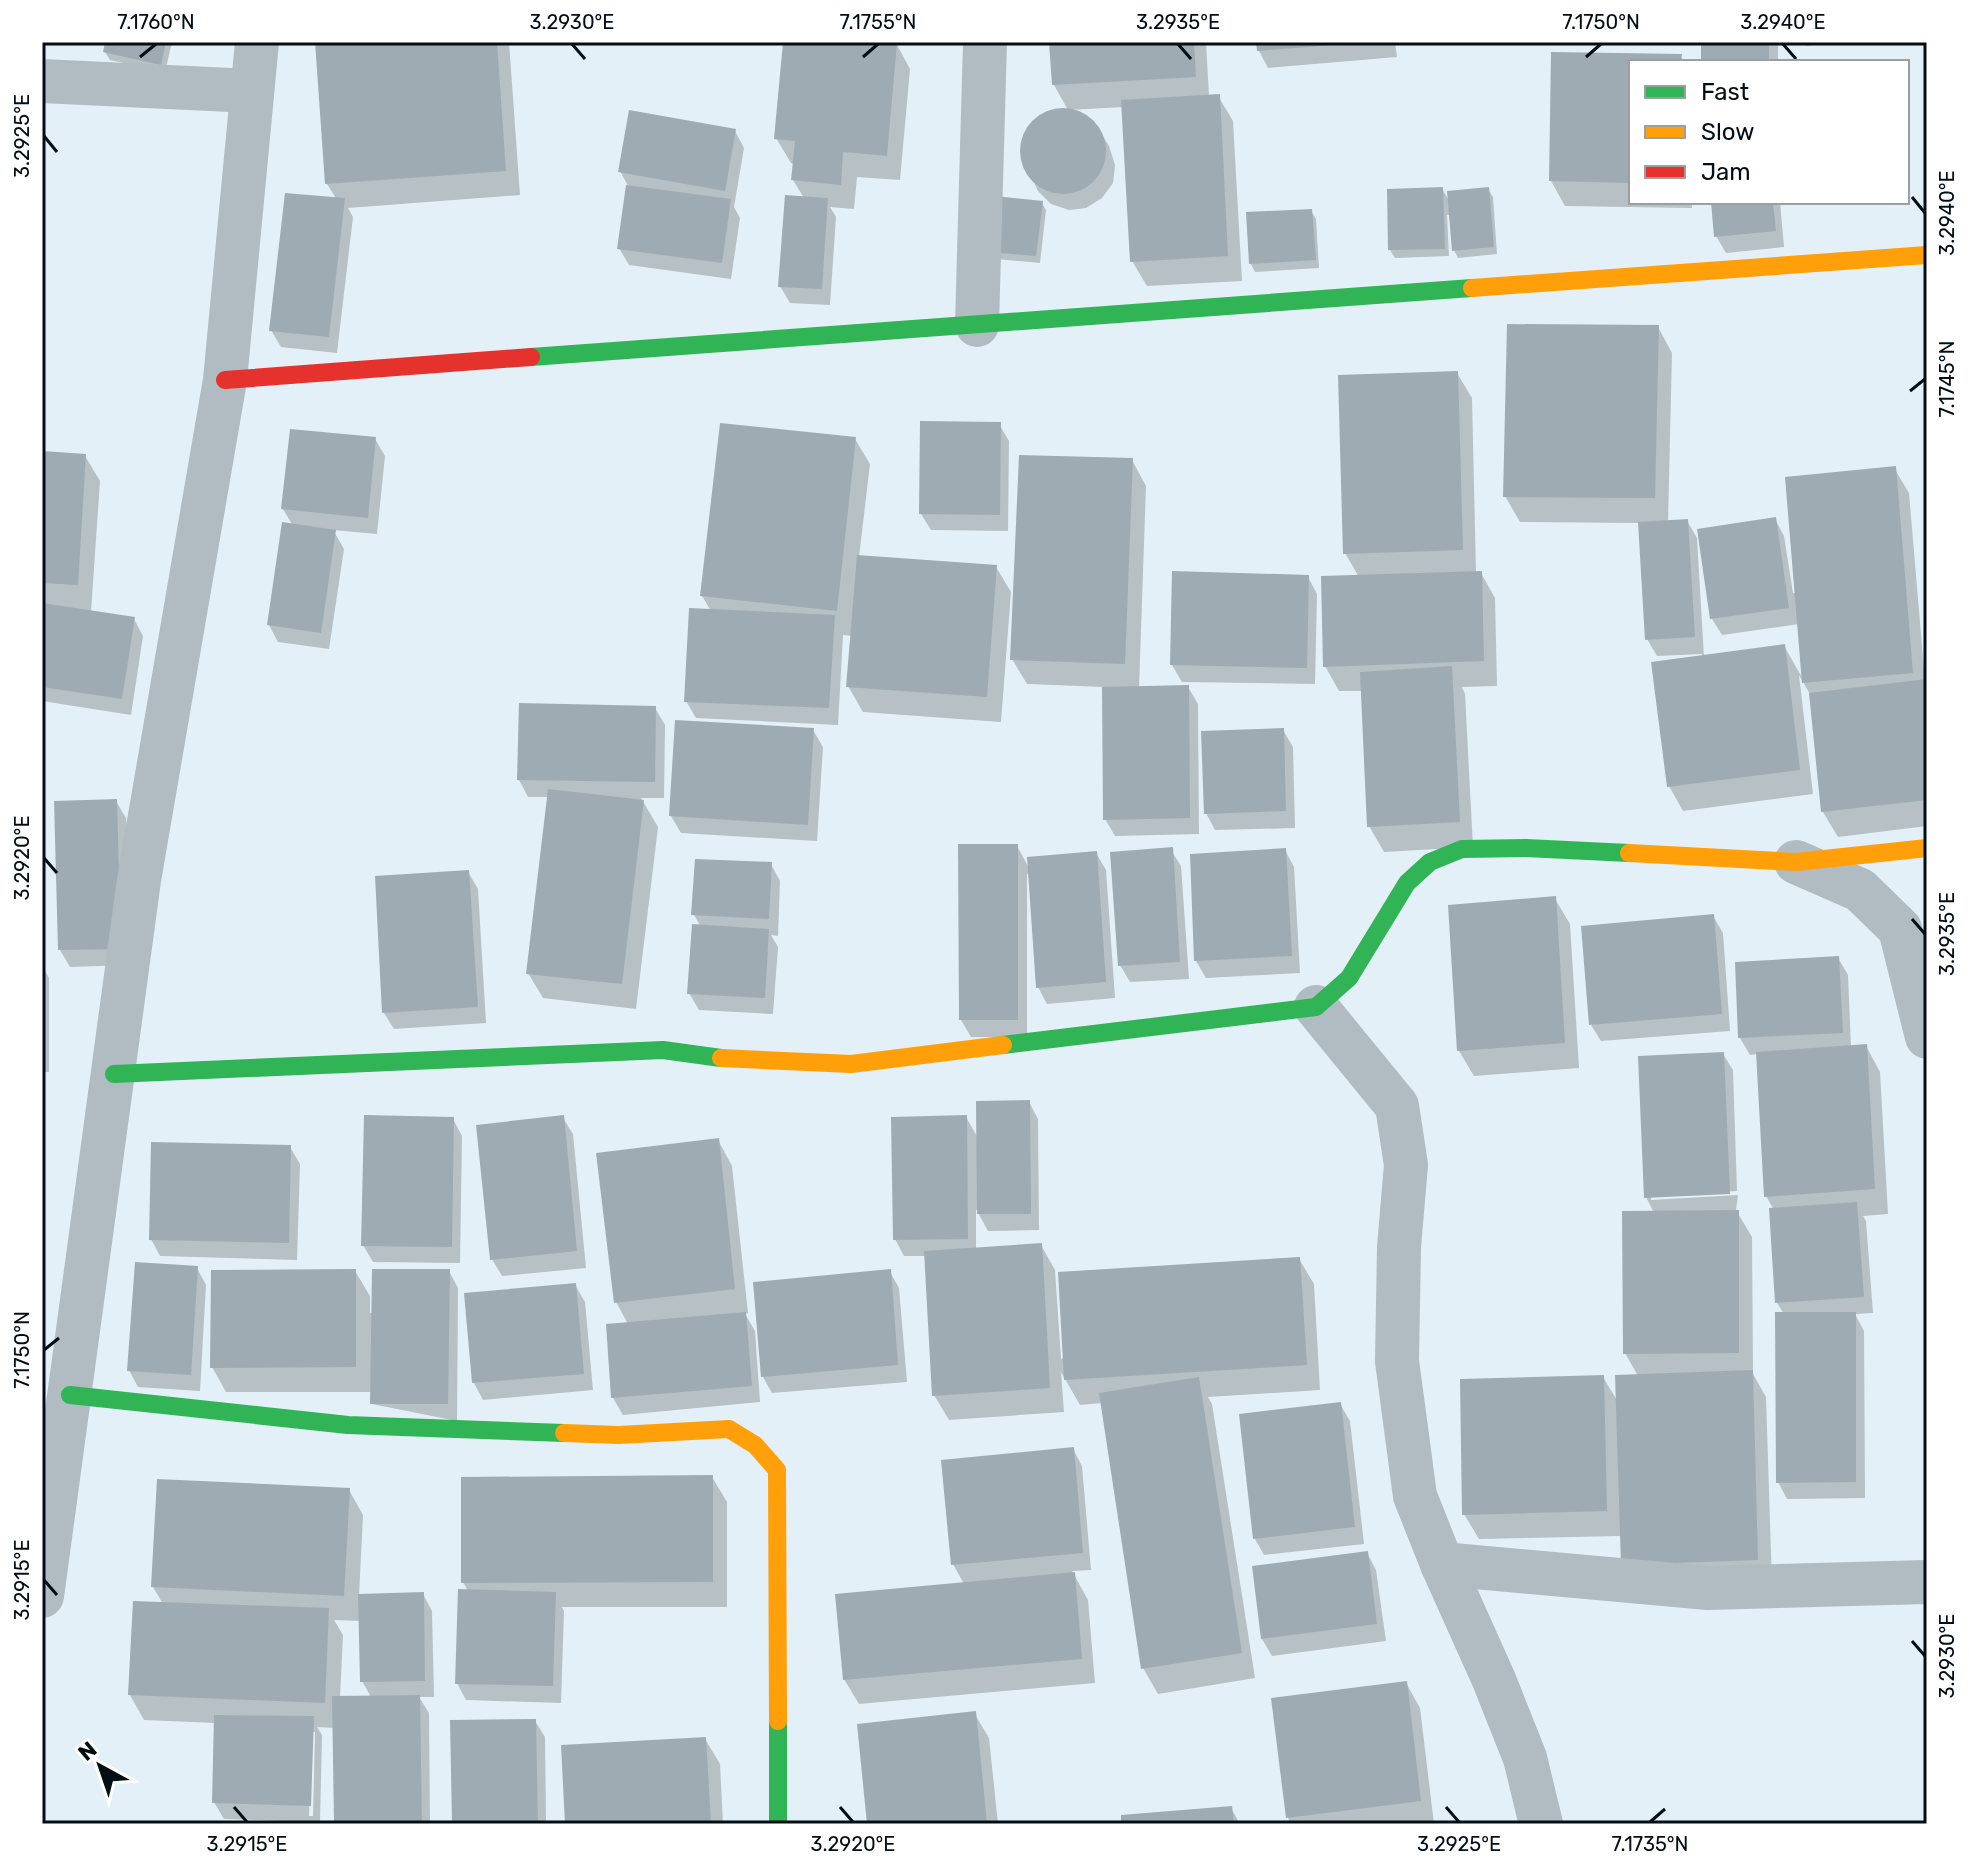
<svg xmlns="http://www.w3.org/2000/svg" width="1969" height="1866" font-family="Rubik,sans-serif">
  <rect width="100%" height="100%" fill="#e4f0f7"/>
  <g fill="#0003" fill-rule="evenodd">
    <path d="M107,42H172L165,72L110,60L105,52Z"/>
    <path d="M317,42H509L520,195L348,208L353,217L337,353L281,347L271,330L337,200L327,184Z"/>
    <path d="M785,42L896,43L910,69L900,180L857,177L854,209L830,207L836,217L830,305L790,303L780,286L804,198L793,180L795,164L791,163L776,138Z"/>
    <path d="M1051,42H1206L1209,96H1218L1233,121L1242,281L1147,286L1132,261L1124,107L1068,110L1086,116L1098,128L1109,146L1115,165L1113,183L1102,198L1086,208L1069,210L1051,204L1038,191L1022,156L1024,138L1034,121L1049,112L1068,110L1054,85Z"/>
    <path d="M1258,42H1395L1397,57L1268,68L1259,51Z"/>
    <rect x="1703" y="42" width="75" height="20"/>
    <path d="M1804,42H1834L1806,46Z"/>
    <path d="M1553,54L1680,56L1684,62H1631V202H1692V208L1565,206L1551,181Z"/>
    <path d="M735,131L744,148L734,207L740,218L731,279L629,265L619,248L628,186L620,171Z"/>
    <path d="M1442,189L1450,202L1488,189L1493,197L1497,254L1458,258L1454,250L1451,215H1447L1449,256L1395,258L1390,250Z"/>
    <path d="M1713,202H1780L1784,247L1726,253L1716,236Z"/>
    <path d="M1042,203L1046,210L1040,263L996,259Z"/>
    <path d="M1311,211L1316,219L1319,268L1255,272L1251,264Z"/>
    <path d="M1658,327L1672,353L1668,522L1687,521L1697,538L1704,657L1784,646L1803,679L1799,624L1722,635L1712,619L1775,519L1784,536L1793,593H1796L1894,468L1909,493L1925,681H1927V826L1838,837L1823,812L1811,696L1799,675L1813,794L1683,811L1669,786L1702,654L1657,656L1647,639L1640,523L1520,522L1505,496Z"/>
    <path d="M1457,373L1472,398L1476,573H1481L1495,598L1497,686L1462,687L1465,694L1473,847L1384,852L1369,826L1363,691H1339L1325,666L1359,577L1345,553Z"/>
    <path d="M999,424L1009,441L1008,531L931,530L921,514Z"/>
    <path d="M375,439L385,456L377,534L333,530L344,549L329,649L278,642L269,625L293,526L283,509Z"/>
    <path d="M855,439L870,464L859,557L996,567L1011,592L1001,722L863,712L848,686L852,636L843,635L838,725L696,718L686,701L711,611L702,596Z"/>
    <path d="M42,453L85,456L100,481L91,612L134,619L143,636L131,715L42,701Z"/>
    <path d="M1132,460L1146,486L1139,688L1188,687L1198,704L1199,834L1115,836L1105,819L1104,687L1027,684L1012,659Z"/>
    <path d="M1308,577L1317,594L1315,684L1182,682L1172,665Z"/>
    <path d="M655,708L665,725L664,798H641L658,827L636,1009L543,998L528,973L549,797H528L519,780Z"/>
    <path d="M813,730L823,747L817,841L681,833L671,816Z"/>
    <path d="M1283,730L1293,747L1295,828L1215,830L1206,813Z"/>
    <path d="M116,801L126,818L130,965L70,967L60,950Z"/>
    <path d="M42,825L43,827L42,895Z"/>
    <path d="M1017,846L1029,868L1096,853L1106,870L1115,998L1047,1004L1038,987L1030,874H1027V1037H971L961,1020Z"/>
    <path d="M1171,850L1181,866L1189,979L1130,982L1120,965Z"/>
    <path d="M1285,850L1294,867L1300,973L1206,978L1196,961Z"/>
    <path d="M771,864L780,881L778,936L771,935L778,947L773,1014L699,1010L689,993L701,927L694,915Z"/>
    <path d="M468,872L478,889L486,1023L394,1029L384,1013Z"/>
    <path d="M1555,899L1570,924L1579,1068L1474,1076L1459,1051Z"/>
    <path d="M1713,916L1723,933L1730,1031L1601,1041L1591,1025Z"/>
    <path d="M1838,958L1848,975L1851,1047L1866,1046L1880,1072L1888,1214L1863,1216L1866,1221L1873,1313L1855,1314L1864,1331L1865,1498L1787,1499L1778,1482L1784,1314L1777,1303L1774,1210L1766,1196L1758,1054L1750,1055L1740,1038Z"/>
    <path d="M42,965L49,978V1072H42Z"/>
    <path d="M1723,1054L1733,1070L1737,1191L1651,1196V1200L1738,1195L1736,1210L1752,1237L1753,1374L1766,1397L1772,1585L1637,1590L1622,1536L1479,1539L1464,1514L1603,1377L1618,1402L1638,1376L1625,1353L1654,1213L1646,1197Z"/>
    <path d="M1029,1102L1038,1119L1039,1230L988,1231L976,1209V1250L1041,1245L1055,1270L1061,1359L1299,1259L1314,1284L1320,1390L1208,1397L1212,1404L1255,1678L1158,1694L1143,1668L1102,1403L1080,1405L1061,1372L1064,1412L949,1420L934,1395L926,1256H904L895,1239L966,1117L978,1138Z"/>
    <path d="M563,1118L573,1134L586,1268L502,1276L492,1259Z"/>
    <path d="M453,1119L462,1136L460,1263L373,1262L363,1245Z"/>
    <path d="M718,1140L732,1166L748,1313L745,1314L755,1331L760,1402L623,1415L613,1398L628,1324L616,1302Z"/>
    <path d="M290,1147L300,1164L297,1260L160,1256L151,1239Z"/>
    <path d="M197,1268L206,1285L200,1391L138,1387L129,1370Z"/>
    <path d="M355,1271L370,1296V1313H374L449,1271L458,1288L457,1421L372,1404V1392H226L212,1367Z"/>
    <path d="M890,1272L899,1288L907,1382L772,1393L763,1377Z"/>
    <path d="M575,1285L585,1302L593,1390L483,1400L474,1383Z"/>
    <path d="M1340,1404L1350,1421L1364,1544L1264,1555L1255,1539Z"/>
    <path d="M1073,1449L1082,1466L1091,1570L1072,1571L1088,1600L1095,1683L859,1704L844,1679L964,1584L953,1564Z"/>
    <path d="M712,1477L727,1502V1607H562L564,1611L561,1703L466,1700L457,1683L468,1591L463,1582Z"/>
    <path d="M349,1490L363,1515L359,1596L423,1594L432,1611L434,1697H419L429,1713L430,1824H336L334,1728L317,1727L322,1735L320,1822L224,1819L214,1802L216,1723L144,1720L130,1695L163,1604L153,1587ZM334,1620L361,1621L362,1681L371,1697L340,1698L343,1635ZM311,1732H315L313,1816H309Z"/>
    <path d="M1367,1553L1376,1570L1386,1641L1272,1656L1262,1639L1254,1567Z"/>
    <path d="M1406,1683L1420,1708L1434,1824H1291L1288,1818Z"/>
    <path d="M974,1713L989,1738L998,1824H869Z"/>
    <path d="M535,1721L545,1737L546,1824H455Z"/>
    <path d="M705,1739L720,1764L723,1824H567Z"/>
    <path d="M1231,1808L1240,1824H1123Z"/>
  </g>
  <g fill="#9fabb2">
    <path d="M105,42H166L161,65L103,52Z"/>
    <path d="M315,42H497L506,171L325,184Z"/>
    <path d="M783,42H897L887,156L843,152L841,185L791,180L795,141L774,139Z"/>
    <path d="M1049,42H1194L1196,77L1052,85Z"/>
    <path d="M1256,42H1345V44L1257,51Z"/>
    <rect x="1701" y="42" width="68" height="20"/>
    <path d="M1551,52L1682,54L1681,62H1631V183L1549,181Z"/>
    <path d="M1220,94L1228,256L1130,262L1121,100Z"/>
    <circle cx="1063" cy="151" r="43"/>
    <path d="M629,110L736,129L725,191L618,172Z"/>
    <path d="M626,185L731,199L722,263L617,249Z"/>
    <path d="M1443,187L1445,249L1388,250L1387,189Z"/>
    <path d="M1489,187L1494,247L1452,251L1447,191Z"/>
    <path d="M285,193L345,198L329,337L269,331Z"/>
    <path d="M785,195L828,198L822,289L778,287Z"/>
    <path d="M995,196L1043,201L1036,256L989,252Z"/>
    <path d="M1711,202H1773L1776,231L1714,237Z"/>
    <path d="M1312,209L1316,260L1249,264L1246,212Z"/>
    <path d="M1507,324L1659,325L1655,498L1503,497Z"/>
    <path d="M1458,371L1463,550L1343,554L1338,375Z"/>
    <path d="M920,421L1001,422L1000,515L919,514Z"/>
    <path d="M720,423L856,437L837,611L700,596Z"/>
    <path d="M290,429L376,437L368,518L281,509Z"/>
    <path d="M42,451L86,454L78,585L42,583Z"/>
    <path d="M1019,455L1133,458L1125,664L1010,660Z"/>
    <path d="M1896,466L1913,673L1802,683L1785,477Z"/>
    <path d="M1776,517L1789,608L1710,619L1697,529Z"/>
    <path d="M1688,519L1695,637L1645,640L1638,522Z"/>
    <path d="M282,522L336,530L321,633L267,625Z"/>
    <path d="M857,555L997,565L987,697L846,687Z"/>
    <path d="M1172,571L1309,575L1307,668L1170,665Z"/>
    <path d="M1482,571L1484,661L1323,667L1321,576Z"/>
    <path d="M42,603L135,617L122,699L42,687Z"/>
    <path d="M689,608L835,615L829,708L684,702Z"/>
    <path d="M1785,644L1800,770L1667,787L1651,662Z"/>
    <path d="M1452,666L1460,822L1367,827L1360,672Z"/>
    <path d="M1927,679V800L1821,812L1809,693Z"/>
    <path d="M1189,685L1190,818L1103,820L1102,687Z"/>
    <path d="M519,703L656,706L655,782L517,780Z"/>
    <path d="M675,720L814,728L808,825L669,816Z"/>
    <path d="M1284,728L1286,811L1204,814L1201,731Z"/>
    <path d="M548,789L644,800L622,984L526,974Z"/>
    <path d="M117,799L121,949L58,950L54,801Z"/>
    <path d="M958,844H1018V1020H959Z"/>
    <path d="M1173,847L1180,962L1118,966L1110,852Z"/>
    <path d="M1286,848L1292,956L1194,961L1190,854Z"/>
    <path d="M1097,851L1106,982L1036,988L1027,857Z"/>
    <path d="M695,859L772,862L769,919L691,915Z"/>
    <path d="M469,870L478,1007L382,1013L375,876Z"/>
    <path d="M1556,896L1565,1043L1457,1051L1448,905Z"/>
    <path d="M1714,914L1722,1014L1589,1025L1581,926Z"/>
    <path d="M692,924L769,929L765,998L687,994Z"/>
    <path d="M1839,956L1843,1033L1738,1038L1735,962Z"/>
    <path d="M1867,1044L1875,1189L1764,1197L1756,1052Z"/>
    <path d="M1724,1052L1730,1194L1644,1198L1638,1056Z"/>
    <path d="M1030,1100L1031,1214H977L976,1101Z"/>
    <path d="M364,1115L454,1117L452,1247L361,1246Z"/>
    <path d="M564,1115L577,1251L490,1260L476,1125Z"/>
    <path d="M967,1115L968,1239L893,1240L891,1117Z"/>
    <path d="M719,1138L735,1289L614,1303L596,1153Z"/>
    <path d="M151,1142L291,1145L289,1243L149,1240Z"/>
    <path d="M1857,1202L1864,1297L1775,1303L1769,1208Z"/>
    <path d="M1739,1210V1353L1623,1354L1622,1211Z"/>
    <path d="M1042,1243L1050,1388L932,1396L924,1251Z"/>
    <path d="M1300,1257L1307,1365L1064,1380L1058,1272Z"/>
    <path d="M135,1262L198,1266L191,1375L127,1371Z"/>
    <path d="M356,1269V1367L210,1368L211,1270Z"/>
    <path d="M372,1269H450L448,1404H370Z"/>
    <path d="M891,1269L898,1365L761,1377L753,1282Z"/>
    <path d="M576,1283L584,1374L472,1383L464,1293Z"/>
    <path d="M746,1312L752,1386L611,1398L606,1324Z"/>
    <path d="M1775,1312H1856V1482L1776,1483Z"/>
    <path d="M1753,1370L1758,1560L1621,1565L1615,1375Z"/>
    <path d="M1604,1375L1607,1511L1462,1515L1460,1379Z"/>
    <path d="M1199,1377L1242,1653L1141,1669L1099,1393Z"/>
    <path d="M1341,1402L1355,1527L1253,1539L1239,1414Z"/>
    <path d="M1074,1447L1083,1553L951,1565L941,1460Z"/>
    <path d="M713,1475V1582L461,1583V1477Z"/>
    <path d="M157,1479L350,1488L344,1596L151,1587Z"/>
    <path d="M1368,1551L1377,1624L1261,1639L1252,1566Z"/>
    <path d="M1075,1572L1082,1659L843,1680L835,1594Z"/>
    <path d="M458,1589L556,1592L553,1686L455,1684Z"/>
    <path d="M424,1592L425,1681L360,1682L358,1594Z"/>
    <path d="M133,1601L329,1608L325,1703L128,1695Z"/>
    <path d="M1407,1681L1421,1801L1286,1818L1271,1698Z"/>
    <path d="M420,1695L422,1824H334L332,1696Z"/>
    <path d="M976,1711L987,1824H867L857,1724Z"/>
    <path d="M214,1715L314,1716L311,1806L212,1803Z"/>
    <path d="M536,1719L538,1822L452,1823L450,1720Z"/>
    <path d="M706,1737L711,1824H565L561,1745Z"/>
    <path d="M1232,1806L1234,1824H1121V1815Z"/>
  </g>
  <g fill="none" stroke-linecap="round" stroke-linejoin="round">
    <g stroke="#b0bcc2" stroke-width="44">
      <path d="M42,81L252,91"/>
      <path d="M977,325L985,42"/>
      <path d="M1796,862L1860,890L1900,929L1927,1037"/>
      <path d="M1316,1007L1397,1106L1406,1165L1399,1247L1397,1361L1415,1496L1442,1564L1494,1680L1525,1758L1541,1824"/>
      <path d="M1442,1564L1708,1588L1927,1582"/>
      <path d="M42,1596L139,880L225,380L257,42"/>
    </g>
    <g stroke="#30b455" stroke-width="18">
      <path d="M531,357L1472,288"/>
      <path d="M1003,1045L1316,1007L1349,978L1407,883L1430,862L1462,849L1526,848L1629,853"/>
      <path d="M114,1074L663,1050L721,1058"/>
      <path d="M70,1395L348,1425L564,1433"/>
      <path d="M778,1721V1824"/>
    </g>
    <g stroke="#ff9f0a" stroke-width="18">
      <path d="M1472,288L1927,255"/>
      <path d="M1629,853L1796,862L1927,848"/>
      <path d="M721,1058L851,1064L1003,1045"/>
      <path d="M564,1433L619,1435L729,1429L755,1445L777,1470L778,1721"/>
    </g>
    <path stroke="#e5322d" stroke-width="18" d="M225,380L531,357"/>
  </g>
  <path fill="none" stroke="#020e14" stroke-width="3" d="M572,44L585,59M1178,44L1191,59M1783,44L1796,59M140,57L156,44M863,57L878,44M1586,57L1601,44M44,136L57,152M1912,197L1925,213M1910,391L1925,379M44,858L57,873M1912,919L1925,934M44,1350L59,1338M44,1580L57,1595M1912,1641L1925,1656M234,1807L247,1822M840,1807L853,1822M1446,1807L1459,1822M1650,1822L1665,1809"/>
  <rect width="1969" height="1866" fill="none" stroke="#ffffff" stroke-width="88"/>
  <rect x="1629" y="60" width="280" height="144" fill="#ffffff" stroke="#9a9fa1" stroke-width="2"/>
  <rect x="1645" y="86" width="40" height="12" fill="#30b455" stroke="#9a9fa1" stroke-width="2"/>
  <text x="1701" y="100" font-size="24" fill="#020e14">Fast</text>
  <rect x="1645" y="126" width="40" height="12" fill="#ff9f0a" stroke="#9a9fa1" stroke-width="2"/>
  <text x="1701" y="140" font-size="24" fill="#020e14">Slow</text>
  <rect x="1645" y="166" width="40" height="12" fill="#e5322d" stroke="#9a9fa1" stroke-width="2"/>
  <text x="1701" y="180" font-size="24" fill="#020e14">Jam</text>
  <g transform="translate(100 1766) rotate(320)" stroke="#ffffff" stroke-width="6" paint-order="stroke">
  <path d="M0-6L14 30L0 20L-14 30Z" fill="#020e14"/>
  <text y="-12" font-size="22" font-weight="bold" text-anchor="middle" fill="#020e14">N</text>
  </g>
  <rect x="44" y="44" width="1881" height="1778" fill="none" stroke="#020e14" stroke-width="3"/>
  <g font-size="20" text-anchor="middle" fill="#020e14">
    <text x="156" y="29">7.1760°N</text>
    <text x="572" y="29">3.2930°E</text>
    <text x="878" y="29">7.1755°N</text>
    <text x="1178" y="29">3.2935°E</text>
    <text x="1601" y="29">7.1750°N</text>
    <text x="1783" y="29">3.2940°E</text>
    <text transform="translate(22 136) rotate(-90)" y="7">3.2925°E</text>
    <text transform="translate(1947 213) rotate(-90)" y="7">3.2940°E</text>
    <text transform="translate(1947 379) rotate(-90)" y="7">7.1745°N</text>
    <text transform="translate(22 858) rotate(-90)" y="7">3.2920°E</text>
    <text transform="translate(1947 934) rotate(-90)" y="7">3.2935°E</text>
    <text transform="translate(22 1350) rotate(-90)" y="7">7.1750°N</text>
    <text transform="translate(22 1580) rotate(-90)" y="7">3.2915°E</text>
    <text transform="translate(1947 1656) rotate(-90)" y="7">3.2930°E</text>
    <text x="247" y="1851">3.2915°E</text>
    <text x="853" y="1851">3.2920°E</text>
    <text x="1459" y="1851">3.2925°E</text>
    <text x="1650" y="1851">7.1735°N</text>
  </g>
</svg>
